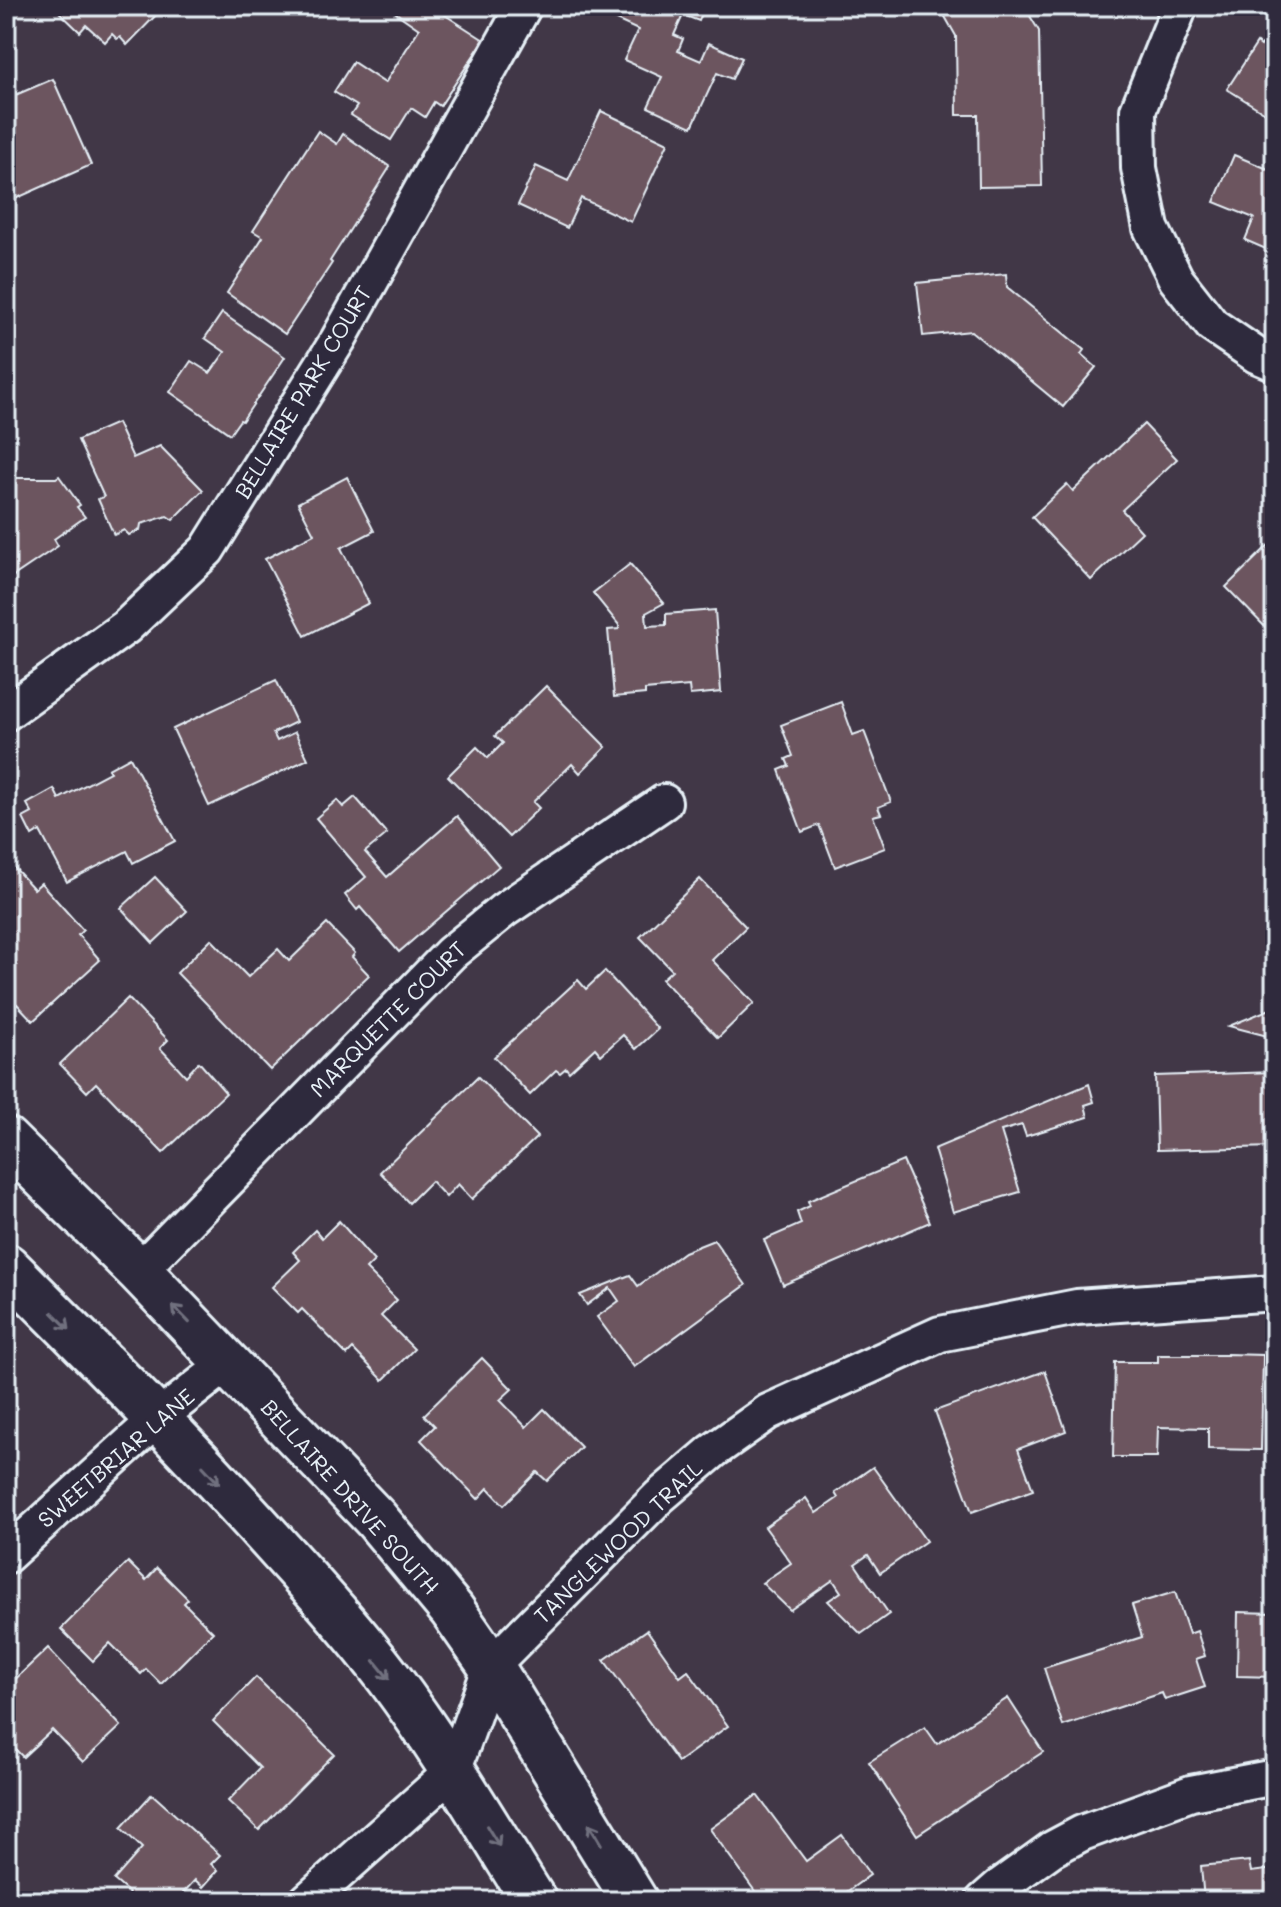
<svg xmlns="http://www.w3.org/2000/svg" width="1281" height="1907" font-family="Mali,sans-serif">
  <rect width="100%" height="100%" fill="#413747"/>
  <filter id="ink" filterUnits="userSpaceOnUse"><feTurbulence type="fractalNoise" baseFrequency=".0125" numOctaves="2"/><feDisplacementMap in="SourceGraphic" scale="16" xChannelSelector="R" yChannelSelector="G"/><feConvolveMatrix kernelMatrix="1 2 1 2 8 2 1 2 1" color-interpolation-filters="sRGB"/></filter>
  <g filter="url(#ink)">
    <g fill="#6c545e" stroke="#e8f1f8" stroke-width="2">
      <path d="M55,6H157L161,10L127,45L120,37L117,39L112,34L105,42L86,25L80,32L54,7Z"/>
      <path d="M386,6H431L484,40L440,106L434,102L425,117L411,108L391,140L351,115L357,106L334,92L353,62L385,83L419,29Z"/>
      <path d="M622,6H705L699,21L683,15L674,35L683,39L678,51L701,61L709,43L742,58L732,79L717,73L692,127L648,107L662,77L624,60L638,30L616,20Z"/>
      <path d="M939,6H1024L1039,31L1042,186L979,187L978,115H957L956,36Z"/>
      <path d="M1275,24V119L1227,89L1257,43L1261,46Z"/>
      <path d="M53,79L91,165L6,203V99Z"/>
      <path d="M601,111L668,143L631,222L581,198L567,228L518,205L536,166L568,181Z"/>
      <path d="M318,131L337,144L343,134L390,167L330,261L332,263L285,334L227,293L263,237L253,231Z"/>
      <path d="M1234,155L1275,172V253L1245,240L1254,218L1214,202Z"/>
      <path d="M1006,274L1007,287L1084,350L1081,354L1096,367L1063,407L971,331L923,336L917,283Z"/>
      <path d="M222,313L285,357L242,421L240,420L230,434L170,392L191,361L210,373L225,352L205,338Z"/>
      <path d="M117,423L133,458L160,446L203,490L173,520L167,516L141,524L140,530L129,535L124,530L114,535L98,499L104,497L78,440Z"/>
      <path d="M1144,424L1177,459L1122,510L1142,532L1091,580L1032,517L1067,484L1073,491Z"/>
      <path d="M59,476L80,505L77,507L85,517L54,539L58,546L12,577L6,566V478H56Z"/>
      <path d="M347,477L374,531L341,548L369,603L305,636L265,559L314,534L298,503Z"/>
      <path d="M1275,539V637L1226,587Z"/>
      <path d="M630,564L664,603L646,613L647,626L666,625V614L715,610L721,692L690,695L689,686L645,690V694L614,697L608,630L619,629V625L593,593Z"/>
      <path d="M276,680L296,722L273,733L277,741L295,732L308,759L209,806L173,729Z"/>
      <path d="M546,686L606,747L580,773L572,764L533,802L539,808L509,837L448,776L477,747L488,758L503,743L495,736Z"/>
      <path d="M841,702L853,735L864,731L891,802L878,807L881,814L873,816L885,848L835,867L819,825L802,832L779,770L789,766L786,759L793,756L781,725Z"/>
      <path d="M130,757L175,841L133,863L127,851L67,882L40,831L32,836L23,818L32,813L27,804L54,789L59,799L110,772L108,769Z"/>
      <path d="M355,797L387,834L365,852L387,877L457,816L499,866L399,952L360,907L357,910L345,895L366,877L316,818L337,800L343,807Z"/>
      <path d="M11,864L34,889L41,883L83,930L78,935L100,960L33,1021L17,1004L11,1010L6,1005V868Z"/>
      <path d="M155,877L187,911L153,943L121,908Z"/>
      <path d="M700,879L746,927L712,960L754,1003L718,1038L662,979L672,970L640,937Z"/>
      <path d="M327,924L355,953L352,957L369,975L270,1070L177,973L211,939L248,977L278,949L289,961Z"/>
      <path d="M605,971L658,1029L636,1049L623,1035L601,1055L595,1048L569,1072L566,1068L560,1073L556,1070L530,1095L494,1057L578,980L586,989Z"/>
      <path d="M128,998L168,1040L160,1048L186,1076L199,1062L226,1093L163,1153L96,1083L87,1092L60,1064Z"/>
      <path d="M1275,1007V1038L1229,1026Z"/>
      <path d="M1275,1072V1147L1157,1150L1155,1076Z"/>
      <path d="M478,1077L537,1137L472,1199L458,1184L446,1197L431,1181L409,1203L380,1172Z"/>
      <path d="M1089,1084L1094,1102L1085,1105L1088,1117L1026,1136L1022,1125L1001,1131L1020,1192L953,1212L934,1149Z"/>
      <path d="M903,1161L930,1222L783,1285L764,1240L801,1224L797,1212L810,1206L808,1201Z"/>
      <path d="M339,1221L374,1261L366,1269L397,1300L381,1316L414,1349L383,1380L353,1349L347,1355L302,1309L298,1313L272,1287L300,1260L293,1252L315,1230L322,1238Z"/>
      <path d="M714,1240L746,1285L634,1367L597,1317L619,1301L610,1288L587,1305L580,1295L630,1275L638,1286L684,1252Z"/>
      <path d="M1227,1354L1263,1355L1261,1450L1208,1449V1428L1158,1427L1157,1457H1113L1115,1362H1158V1355H1227Z"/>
      <path d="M482,1358L512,1389L500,1400L526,1427L544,1409L581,1447L547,1481L537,1472L504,1505L488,1488L478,1499L421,1440L435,1426L424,1415Z"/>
      <path d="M1045,1371L1066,1431L1018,1449L1033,1490L972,1512L935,1411Z"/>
      <path d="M873,1467L926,1541L880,1573L868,1555L855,1564L889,1614L861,1634L828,1601L841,1592L833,1580L790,1610L762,1583L791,1563L765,1527L806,1498L816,1513L838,1498L835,1493Z"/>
      <path d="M128,1562L146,1580L157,1568L188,1599L184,1603L213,1632L161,1684L146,1669L141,1674L110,1643L93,1661L61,1629Z"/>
      <path d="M1175,1592L1189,1634L1197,1631L1205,1656L1196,1659L1205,1687L1165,1700L1162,1693L1063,1726L1044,1668L1142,1637L1132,1605Z"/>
      <path d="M1238,1612L1275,1613V1677L1237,1676Z"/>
      <path d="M647,1630L680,1677L688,1671L728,1726L678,1762L604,1660Z"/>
      <path d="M48,1648L121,1726L83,1762L52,1730L23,1757L13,1747L6,1753V1688Z"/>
      <path d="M256,1677L334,1754L259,1830L228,1801L260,1768L213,1721Z"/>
      <path d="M1008,1698L1043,1752L917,1835L869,1762L925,1727L937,1744Z"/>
      <path d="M152,1794L220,1855L211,1864L218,1870L203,1887L195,1880L176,1901H123L129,1893L114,1880L142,1848L121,1828Z"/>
      <path d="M757,1795L806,1861L842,1835L870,1875L834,1901H762L710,1829Z"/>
      <path d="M1249,1861L1251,1872L1275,1869V1901H1204L1201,1866Z"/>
      <path d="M1143,1890L1150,1901H1126Z"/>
    </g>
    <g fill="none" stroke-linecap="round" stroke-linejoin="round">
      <defs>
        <g id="street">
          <path d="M1180,6L1138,110L1139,168L1151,228L1176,279L1212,325L1256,355L1275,363"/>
          <path d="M6,713L126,627L207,550L338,340L524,6"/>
          <path d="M139,1271L451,953L504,910L664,802"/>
          <path d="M6,1556L158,1418L228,1363"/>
          <path d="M307,1901L453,1771L491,1666L659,1497L713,1451L768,1412L940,1334L1077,1307L1275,1293"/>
          <path d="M983,1901L999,1887L1052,1849L1082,1833L1191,1793L1275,1777"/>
        </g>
        <g id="secondary">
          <path d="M6,1140L139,1271L376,1519L452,1610L491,1666L635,1901"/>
          <path d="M6,1266C99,1359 192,1451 279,1549C317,1591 355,1633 389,1678C442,1749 487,1826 534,1901"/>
        </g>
      </defs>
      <use href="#street" stroke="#e8f1f8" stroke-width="40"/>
      <use href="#secondary" stroke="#e8f1f8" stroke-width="50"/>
      <use href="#street" stroke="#2f2a3d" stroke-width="34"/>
      <use href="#secondary" stroke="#2f2a3d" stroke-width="44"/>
    </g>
    <defs><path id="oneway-shaft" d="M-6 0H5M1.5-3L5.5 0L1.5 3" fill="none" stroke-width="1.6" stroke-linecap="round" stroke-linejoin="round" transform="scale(2)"/></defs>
    <g stroke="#70707e">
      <use href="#oneway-shaft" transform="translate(181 1314) rotate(-134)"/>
      <use href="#oneway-shaft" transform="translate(61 1321) rotate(45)"/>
      <use href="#oneway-shaft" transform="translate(211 1475) rotate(47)"/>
      <use href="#oneway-shaft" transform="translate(382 1670) rotate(51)"/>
      <use href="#oneway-shaft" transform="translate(595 1834) rotate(-121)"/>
      <use href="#oneway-shaft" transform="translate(493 1836) rotate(58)"/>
    </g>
  </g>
  <g text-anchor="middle" stroke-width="6" stroke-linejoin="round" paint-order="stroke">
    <g font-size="22" fill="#e8f1f8" stroke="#2f2a3d">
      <text transform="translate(303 392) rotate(-59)" y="8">BELLAIRE PARK COURT</text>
      <text transform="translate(388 1019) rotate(-45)" y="8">MARQUETTE COURT</text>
      <text transform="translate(116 1458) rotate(-41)" y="8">SWEETBRIAR LANE</text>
      <text transform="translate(350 1497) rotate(48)" y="8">BELLAIRE DRIVE SOUTH</text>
      <text transform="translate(618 1542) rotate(-44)" y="8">TANGLEWOOD TRAIL</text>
    </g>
  </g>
  <rect width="1281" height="1907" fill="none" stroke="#2f2a3d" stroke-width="32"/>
  <rect x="16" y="16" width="1249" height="1875" fill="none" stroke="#e8f1f8" stroke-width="3" filter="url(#ink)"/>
</svg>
